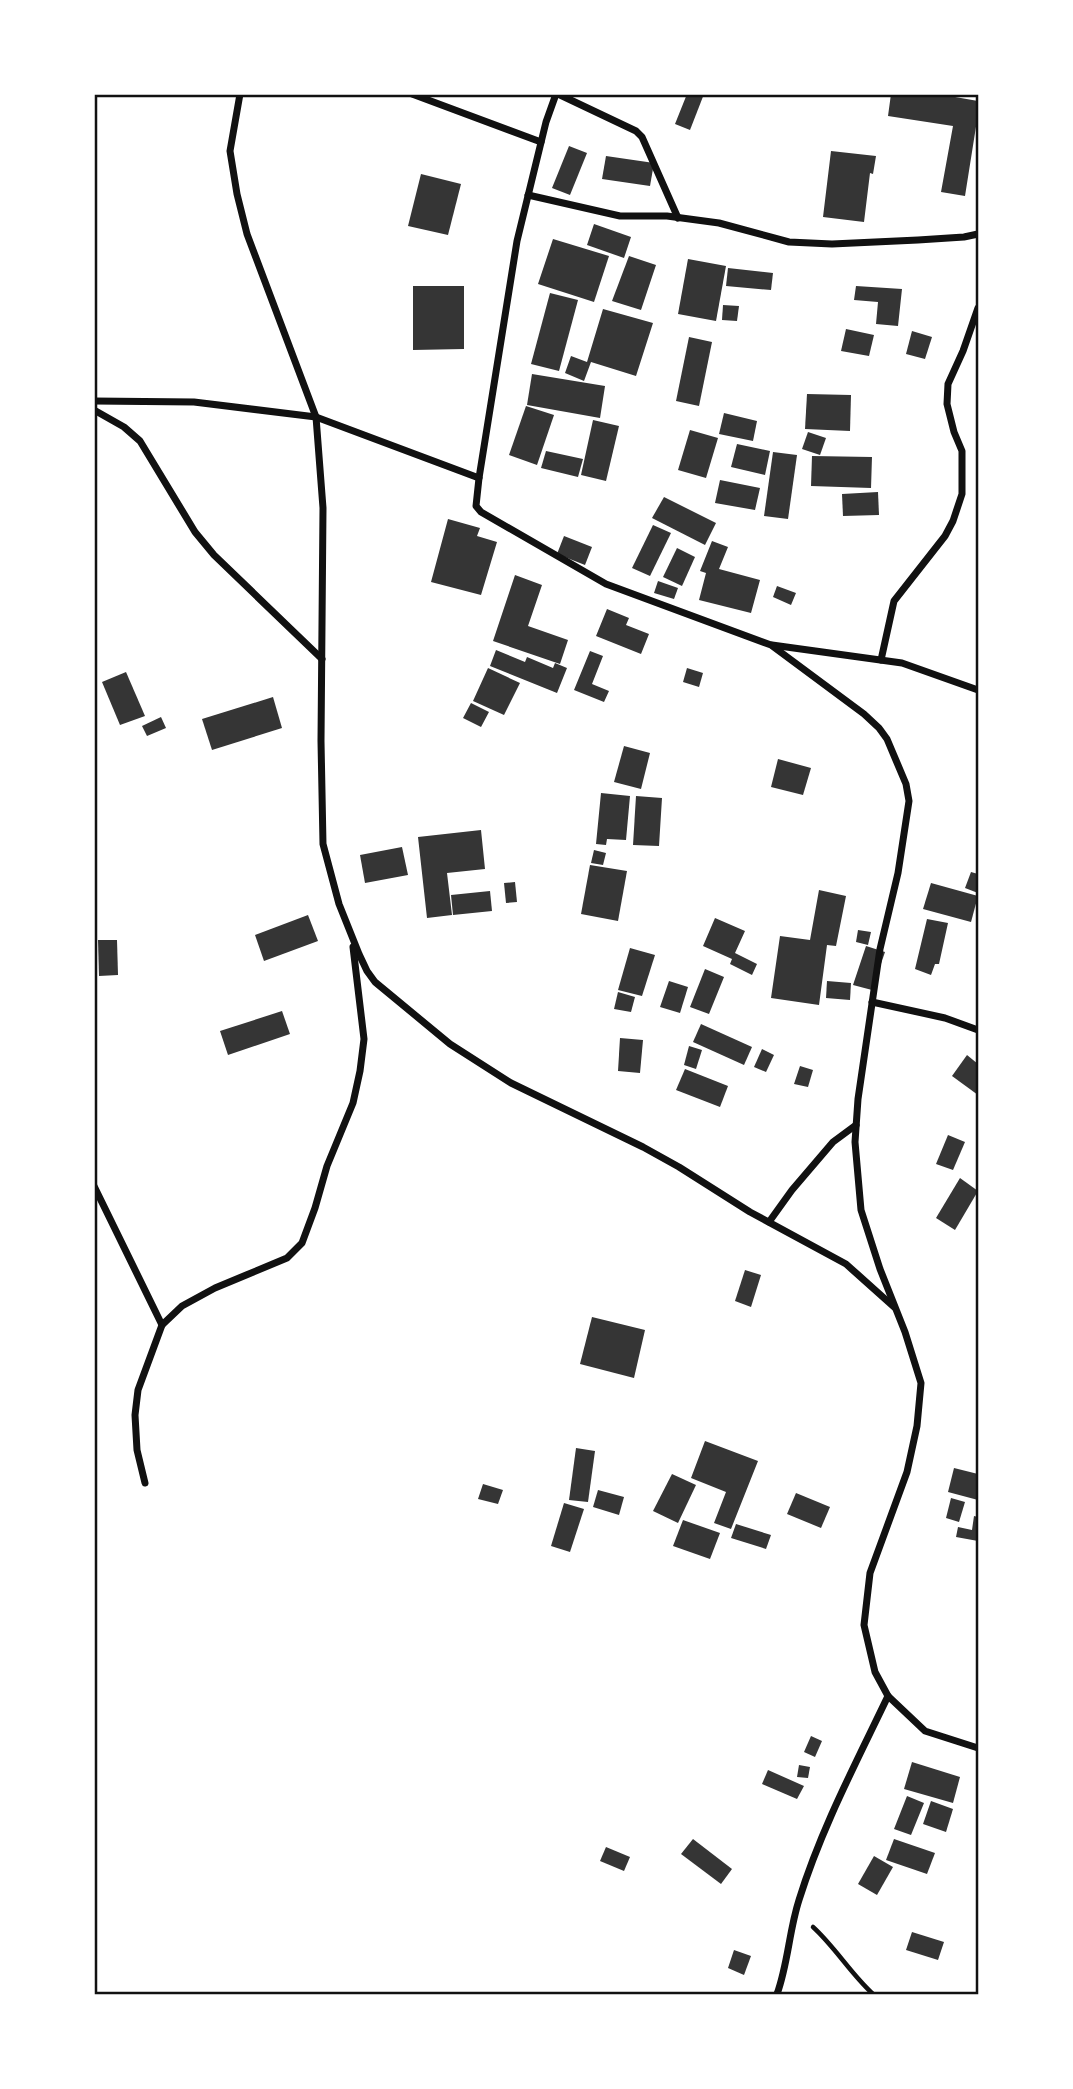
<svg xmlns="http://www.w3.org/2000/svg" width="1073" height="2089" font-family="'PT Serif',serif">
  <rect width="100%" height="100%" fill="#fff"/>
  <g fill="#353535">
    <path d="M687,94H704L690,130L675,124Z"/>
    <path d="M891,94H938L978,101V114L965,196L941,192L953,126L888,116Z"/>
    <path d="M569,146L587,153L570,195L552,188Z"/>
    <path d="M831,151L876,156L873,174L870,173L864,222L823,217Z"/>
    <path d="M606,156L654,163L650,186L602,179Z"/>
    <path d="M421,174L461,184L448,235L408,226Z"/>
    <path d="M594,224L631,237L624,258L587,245Z"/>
    <path d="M553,239L609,256L594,302L538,284Z"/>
    <path d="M629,256L656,265L641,310L612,301Z"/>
    <path d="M688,259L726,266L716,321L678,314Z"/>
    <path d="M728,268L773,273L771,290L726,286Z"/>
    <path d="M413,286H464V349L413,350Z"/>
    <path d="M856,286L902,289L898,326L876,324L878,302L854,300Z"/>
    <path d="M550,293L578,300L559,371L531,364Z"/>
    <path d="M723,305L739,306L737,321L722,320Z"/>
    <path d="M603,309L653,323L636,376L591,362L584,381L565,373L571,356L587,362Z"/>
    <path d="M846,329L874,335L869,356L841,351Z"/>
    <path d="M912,331L932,337L925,359L906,354Z"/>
    <path d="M689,337L712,342L699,406L676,401Z"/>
    <path d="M532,374L605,386L600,418L527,405Z"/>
    <path d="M807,394L851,395L850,431L805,429Z"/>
    <path d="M526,406L554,415L537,465L509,455Z"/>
    <path d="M724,413L757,421L753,441L719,434Z"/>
    <path d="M593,420L619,426L606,481L581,475Z"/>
    <path d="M690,430L718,438L706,478L678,470Z"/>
    <path d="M808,432L826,438L820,455L802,449Z"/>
    <path d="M737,444L770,451L765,475L731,467Z"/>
    <path d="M546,451L583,459L578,477L541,468Z"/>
    <path d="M773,452L797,455L788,519L764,516Z"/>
    <path d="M812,456L872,457L871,488L811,486Z"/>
    <path d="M720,480L760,488L755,510L715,503Z"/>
    <path d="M878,492L879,515L843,516L842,494Z"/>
    <path d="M664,497L716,523L705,545L652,518Z"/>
    <path d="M448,519L480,528L477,536L497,542L481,595L431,582Z"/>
    <path d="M653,525L671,533L650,576L632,568Z"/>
    <path d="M564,536L592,547L585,565L557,554Z"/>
    <path d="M712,541L728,547L719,569L760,580L751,613L699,600L706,573L700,571Z"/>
    <path d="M677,548L695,557L682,586L663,577Z"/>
    <path d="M515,575L542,585L528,626L568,640L560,664L493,641Z"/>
    <path d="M658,581L678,588L674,599L654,593Z"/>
    <path d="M777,586L796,593L791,605L773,597Z"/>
    <path d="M607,609L629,618L626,625L649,634L641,654L596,636Z"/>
    <path d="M496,650L525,662L527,657L553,668L555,663L567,668L557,693L490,666Z"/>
    <path d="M590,651L603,656L592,684L609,691L604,702L574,690Z"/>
    <path d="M488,668L520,683L504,715L473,701Z"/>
    <path d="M687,668L703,673L699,687L683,682Z"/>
    <path d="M126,672L145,716L120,725L102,682Z"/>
    <path d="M273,697L282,728L212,750L202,719Z"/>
    <path d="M471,703L489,712L481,727L463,718Z"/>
    <path d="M161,717L166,728L147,736L142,726Z"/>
    <path d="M624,746L650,753L641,789L614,782Z"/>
    <path d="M778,759L811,768L803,795L771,787Z"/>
    <path d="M601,793L630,796L626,840L607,839L606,845L596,844Z"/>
    <path d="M636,796L662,798L659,846L633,845Z"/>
    <path d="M481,830L485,869L447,873L452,915L427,918L418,837Z"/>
    <path d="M402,847L408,875L365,883L360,855Z"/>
    <path d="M594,850L606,853L603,865L591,863Z"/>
    <path d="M590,865L627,871L618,921L581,914Z"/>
    <path d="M971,872L978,874V893L965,888Z"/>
    <path d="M515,882L517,902L506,903L504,883Z"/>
    <path d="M931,883L978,896L971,922L923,909Z"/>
    <path d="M819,890L846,896L836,946L827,945L819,1005L771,998L780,936L810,940Z"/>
    <path d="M490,891L492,911L453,915L451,895Z"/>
    <path d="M308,915L318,941L264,961L255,935Z"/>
    <path d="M715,918L745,931L735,953L757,964L752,975L730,964L732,959L703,946Z"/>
    <path d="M927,919L948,923L939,964H935L931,975L915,969Z"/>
    <path d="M858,930L871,932L868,945L856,942Z"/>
    <path d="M98,940H117L118,975L99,976Z"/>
    <path d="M866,946L885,952L872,990L853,985Z"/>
    <path d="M630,948L655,955L642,996L618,990Z"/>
    <path d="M705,969L724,977L709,1014L690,1007Z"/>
    <path d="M669,981L688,987L680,1013L660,1007Z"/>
    <path d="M827,981L851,983L850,1000L826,998Z"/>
    <path d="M618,992L635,997L631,1012L614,1009Z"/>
    <path d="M282,1011L290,1034L228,1055L220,1031Z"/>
    <path d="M701,1024L752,1047L744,1065L693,1042Z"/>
    <path d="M620,1038L643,1040L640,1073L618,1071Z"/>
    <path d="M689,1046L702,1050L696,1069L684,1065Z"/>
    <path d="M762,1049L774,1055L766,1072L754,1067Z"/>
    <path d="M967,1055L978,1064V1095L952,1076Z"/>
    <path d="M800,1066L813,1070L808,1087L794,1084Z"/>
    <path d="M685,1069L728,1086L720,1107L676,1090Z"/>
    <path d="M948,1135L965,1142L953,1170L936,1164Z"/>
    <path d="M960,1178L978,1191L955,1230L936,1218Z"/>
    <path d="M745,1270L761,1275L751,1307L735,1301Z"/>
    <path d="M592,1317L645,1330L634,1378L580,1364Z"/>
    <path d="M705,1441L758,1461L731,1529L714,1523L726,1492L691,1478Z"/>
    <path d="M576,1448L595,1451L588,1502L569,1500Z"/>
    <path d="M954,1468L978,1474V1500L948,1492Z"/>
    <path d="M672,1474L696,1485L678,1523L653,1511Z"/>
    <path d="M483,1484L503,1490L498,1504L478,1499Z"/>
    <path d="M598,1490L624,1497L619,1515L593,1507Z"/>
    <path d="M796,1493L830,1507L821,1528L787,1514Z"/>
    <path d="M951,1498L965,1502L959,1522L946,1518Z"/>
    <path d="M564,1503L584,1509L570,1552L551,1546Z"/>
    <path d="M974,1516L978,1517V1541L956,1537L958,1527L972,1530Z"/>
    <path d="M683,1520L720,1533L710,1559L673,1546Z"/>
    <path d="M736,1524L771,1535L766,1549L731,1538Z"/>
    <path d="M811,1736L822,1741L815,1757L804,1752Z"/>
    <path d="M912,1762L960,1777L953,1803L904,1789Z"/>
    <path d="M799,1765L810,1767L808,1778L797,1777Z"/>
    <path d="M768,1770L804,1786L797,1799L762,1784Z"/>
    <path d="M907,1796L924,1803L911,1835L894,1829Z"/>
    <path d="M931,1801L953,1809L946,1832L923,1824Z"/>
    <path d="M693,1839L732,1869L721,1884L681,1854Z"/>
    <path d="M894,1839L935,1853L927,1874L886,1860Z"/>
    <path d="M606,1847L630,1857L624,1871L600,1861Z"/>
    <path d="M874,1856L893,1867L877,1895L858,1884Z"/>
    <path d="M912,1932L944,1942L938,1960L906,1950Z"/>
    <path d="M734,1950L751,1956L744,1975L728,1968Z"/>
  </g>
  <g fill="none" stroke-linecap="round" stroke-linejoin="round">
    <path stroke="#111" stroke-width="4.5" d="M813,1927C835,1947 851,1974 873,1994"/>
    <g stroke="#111" stroke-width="7">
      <path d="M240,94L230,151L237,194L247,234L316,417L323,508L321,741L323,844L339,904L359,954L367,971L375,982L450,1044L511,1083L643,1147L679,1167L750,1212L846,1264L894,1307"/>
      <path d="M412,94L541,142"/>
      <path d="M556,94L546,122L517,241L479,478L476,506L481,512L606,584L771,645L864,714L879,728L887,739L906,784L909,801L898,873L880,949L858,1099L855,1142L861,1210L880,1269L905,1332L921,1383L917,1426L907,1472L870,1573L864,1625L875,1672L888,1696L925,1731L978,1748"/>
      <path d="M558,94L636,131L642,137L678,218"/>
      <path d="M528,195L620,216H667L719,223L789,242L832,244L918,240L964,237L978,234"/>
      <path d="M94,401L194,402L316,417L479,478"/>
      <path d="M94,410L124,427L140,441L195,532L214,555L322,659"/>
      <path d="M772,645L902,663L978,690"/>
      <path d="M881,660L894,601L945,536L953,521L962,494V451L954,432L947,404L948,384L963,351L978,308"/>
      <path d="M872,1002L945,1018L978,1030"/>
      <path d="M94,1186L162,1325"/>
      <path d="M769,1222L792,1190L833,1142L856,1125"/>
      <path d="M145,1483L137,1450L135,1415L138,1390L162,1325L182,1306L215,1288L287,1258L302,1243L315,1208L327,1166L353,1103L360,1071L364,1039L353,947"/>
      <path d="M777,1994C788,1964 789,1931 799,1900C821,1829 856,1763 888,1696"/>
    </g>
  </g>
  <rect width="1073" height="2089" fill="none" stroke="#ffffff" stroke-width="192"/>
  <rect x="96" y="96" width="881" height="1897" fill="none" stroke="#111" stroke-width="2.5"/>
</svg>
